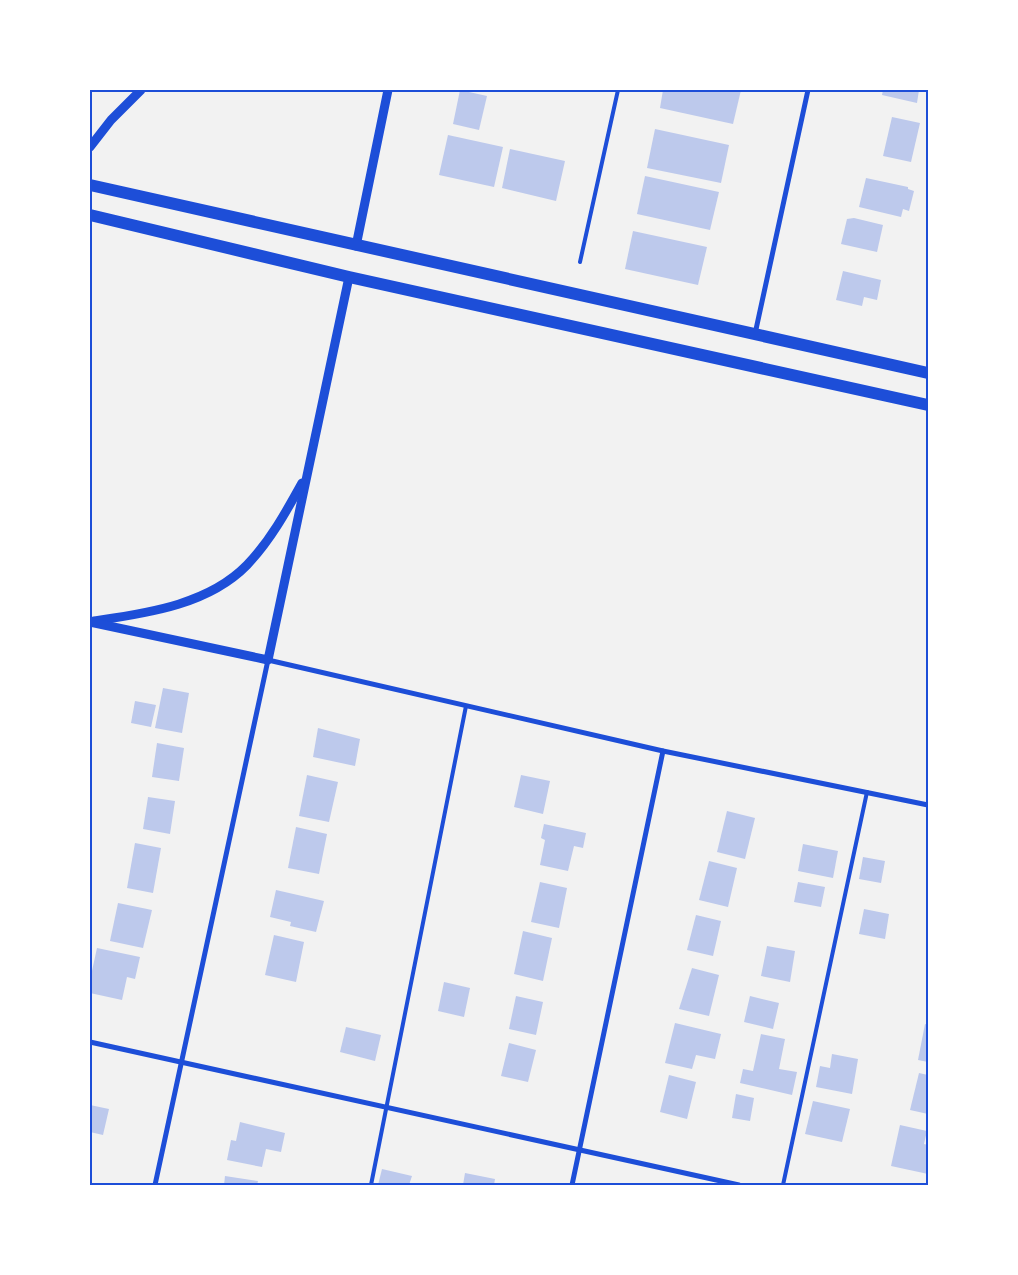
<svg xmlns="http://www.w3.org/2000/svg" width="1018" height="1275" font-family="Commissioner,sans-serif">
  <rect width="100%" height="100%" fill="#f2f2f2"/>
  <g fill="#bdc9ec">
    <path d="M460,90L487,96L479,130L453,124Z"/>
    <path d="M663,90H741L733,124L660,108Z"/>
    <path d="M883,90H919L917,103L882,95Z"/>
    <path d="M892,117L920,123L911,162L883,156Z"/>
    <path d="M655,129L729,145L721,183L647,168Z"/>
    <path d="M448,135L503,147L494,187L439,175Z"/>
    <path d="M510,149L565,161L556,201L502,188Z"/>
    <path d="M645,176L719,192L710,230L637,214Z"/>
    <path d="M866,178L908,187V189L914,191L909,211L903,209L901,217L859,207Z"/>
    <path d="M854,218L883,225L877,252L841,244L847,219Z"/>
    <path d="M633,231L707,247L698,285L625,269Z"/>
    <path d="M843,271L881,280L877,300L864,297L862,306L836,300Z"/>
    <path d="M163,688L189,693L182,733L155,728Z"/>
    <path d="M135,701L156,705L151,727L131,723Z"/>
    <path d="M318,728L360,739L355,766L313,757Z"/>
    <path d="M157,743L184,748L179,781L152,777Z"/>
    <path d="M307,775L338,782L329,822L299,816Z"/>
    <path d="M521,775L550,781L543,814L514,807Z"/>
    <path d="M148,797L175,801L170,834L143,829Z"/>
    <path d="M727,811L755,818L745,859L717,852Z"/>
    <path d="M544,824L586,833L583,848L574,846L568,871L540,865L545,840L541,838Z"/>
    <path d="M296,827L327,834L319,874L288,868Z"/>
    <path d="M135,843L161,848L153,893L127,888Z"/>
    <path d="M803,844L838,851L833,878L798,871Z"/>
    <path d="M863,857L885,861L881,883L859,879Z"/>
    <path d="M709,861L737,868L728,907L699,900Z"/>
    <path d="M540,882L567,888L559,928L531,922Z"/>
    <path d="M798,882L825,887L821,907L794,902Z"/>
    <path d="M276,890L324,901L316,932L290,926L291,922L270,917Z"/>
    <path d="M118,903L152,910L143,948L110,941Z"/>
    <path d="M864,909L889,914L885,939L859,934Z"/>
    <path d="M696,915L721,921L713,956L687,950Z"/>
    <path d="M523,931L552,938L543,981L514,974Z"/>
    <path d="M274,935L304,942L296,982L265,975Z"/>
    <path d="M767,946L795,951L790,982L761,976Z"/>
    <path d="M97,948L140,957L135,979L127,977L122,1000L90,993V980Z"/>
    <path d="M692,968L719,975L709,1016L679,1009Z"/>
    <path d="M444,982L470,988L464,1017L438,1011Z"/>
    <path d="M516,996L543,1002L536,1035L509,1029Z"/>
    <path d="M750,996L779,1003L773,1029L744,1022Z"/>
    <path d="M675,1023L721,1034L715,1059L696,1055L692,1069L665,1063Z"/>
    <path d="M925,1024L928,1025V1062L918,1060Z"/>
    <path d="M346,1027L381,1035L375,1061L340,1052Z"/>
    <path d="M761,1034L785,1039L779,1069L797,1072L792,1095L740,1083L743,1069L753,1071Z"/>
    <path d="M509,1043L536,1050L528,1082L501,1076Z"/>
    <path d="M832,1054L858,1059L852,1094L816,1087L820,1066L830,1068Z"/>
    <path d="M919,1073L928,1075V1114L910,1110Z"/>
    <path d="M669,1075L696,1082L687,1119L660,1112Z"/>
    <path d="M736,1094L754,1098L750,1121L732,1118Z"/>
    <path d="M813,1101L850,1109L842,1142L805,1134Z"/>
    <path d="M90,1105L109,1109L103,1135L90,1132Z"/>
    <path d="M240,1122L285,1133L281,1152L266,1149L262,1167L227,1160L231,1140L236,1141Z"/>
    <path d="M900,1125L927,1131L924,1144L928,1145V1174L891,1166Z"/>
    <path d="M382,1169L412,1176L409,1185H378Z"/>
    <path d="M465,1173L495,1179L494,1185H463Z"/>
    <path d="M225,1176L258,1181L257,1185H224Z"/>
  </g>
  <g fill="none" stroke-linecap="round" stroke-linejoin="round">
    <g stroke="#1d4ed8" stroke-width="4">
      <path d="M580,262L618,90"/>
      <path d="M371,1185L466,706"/>
      <path d="M783,1185L867,792"/>
    </g>
    <g stroke="#1d4ed8" stroke-width="5">
      <path d="M755,334L808,90"/>
      <path d="M90,1042L739,1185"/>
      <path d="M155,1185L268,660L663,751L928,805"/>
      <path d="M572,1185L663,751"/>
    </g>
    <g stroke="#1d4ed8" stroke-width="9">
      <path d="M90,147L111,120L141,90"/>
      <path d="M356,246L388,90"/>
      <path d="M94,621C147,613 208,605 247,565C270,541 286,512 302,483"/>
      <path d="M90,622L268,660L349,277"/>
    </g>
    <g stroke="#1d4ed8" stroke-width="12">
      <path d="M90,185L928,373"/>
      <path d="M90,215L349,277L928,405"/>
    </g>
  </g>
  <rect width="1018" height="1275" fill="none" stroke="#ffffff" stroke-width="182"/>
  <rect x="91" y="91" width="836" height="1093" fill="none" stroke="#1d4ed8" stroke-width="2"/>
</svg>
